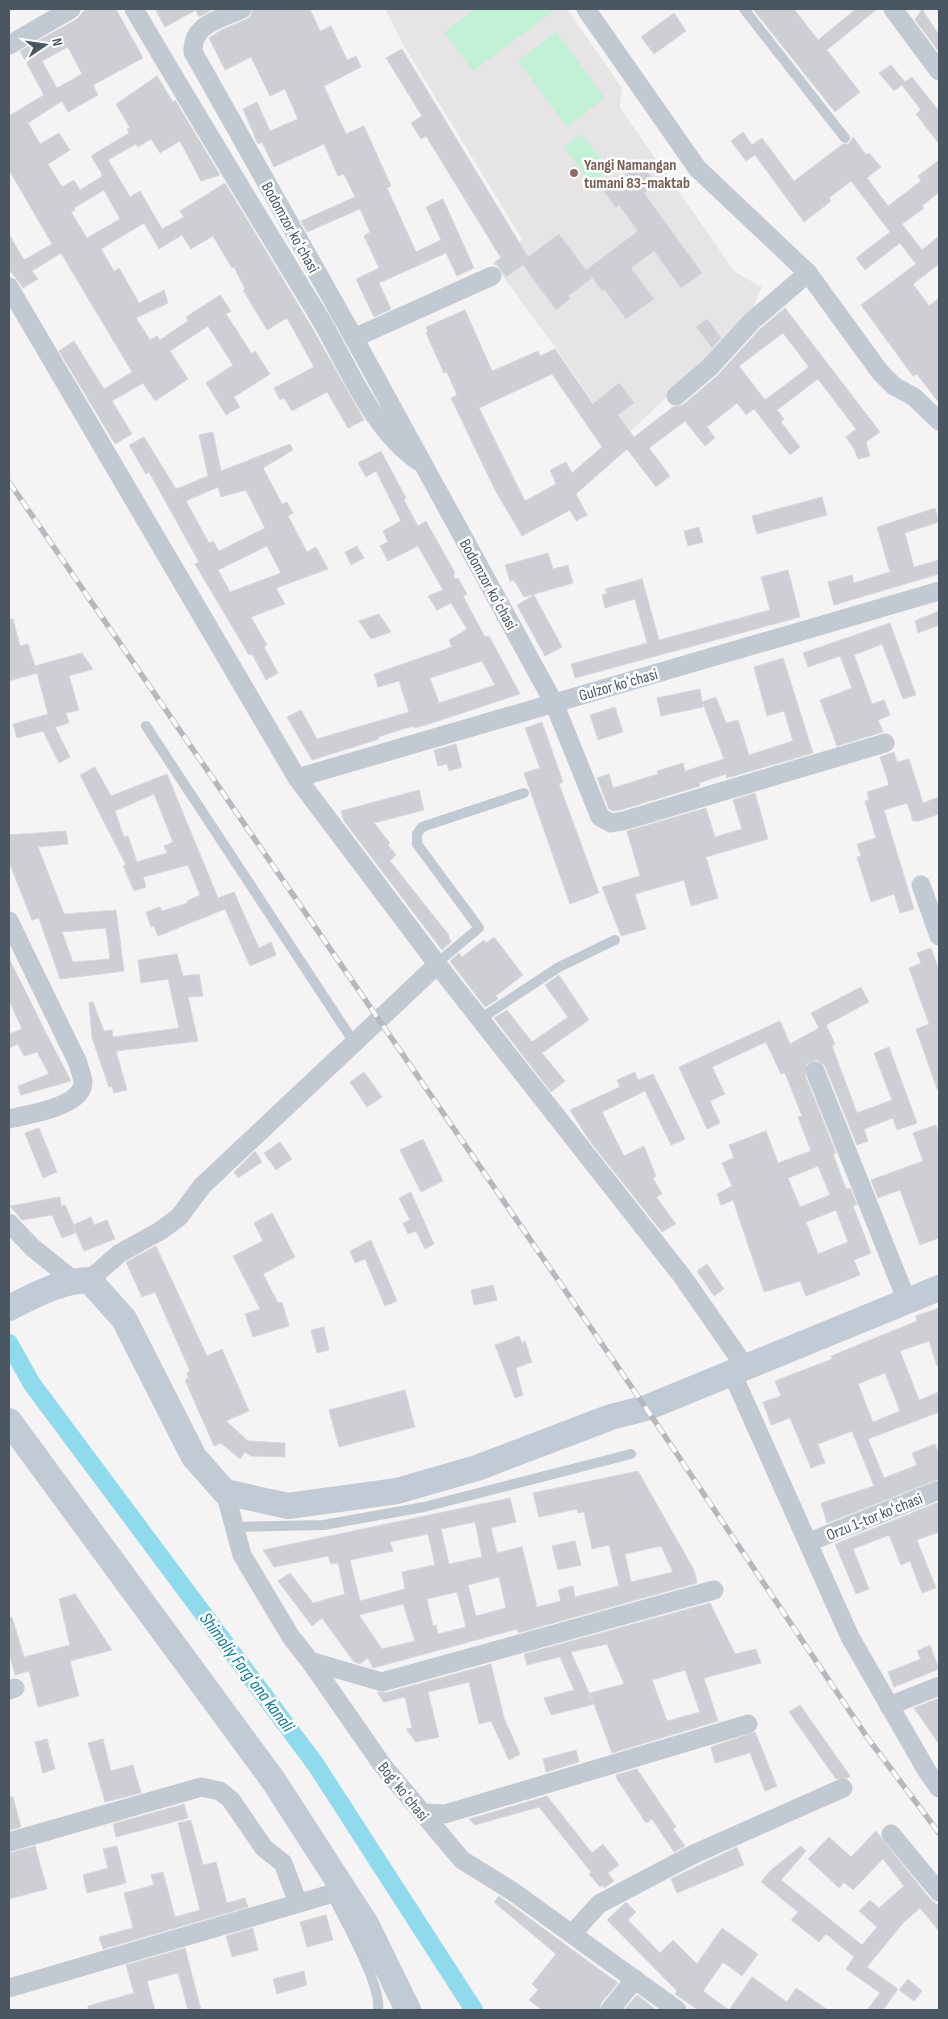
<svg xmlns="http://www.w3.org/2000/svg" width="948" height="2019" font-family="'Sofia Sans Condensed',sans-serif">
  <rect width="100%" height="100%" fill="#f5f3f3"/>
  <path fill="#e6e4e5" d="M385,9H567L622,88L620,108L735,272L762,287L747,322L620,441L556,348L493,263L522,239L403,44Z"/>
  <g fill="#c3f1d5">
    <path d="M475,9H553L554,11L473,71L444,32Z"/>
    <path d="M556,32L605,98L567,127L518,61Z"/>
    <path d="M582,134L609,171L591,184L564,147Z"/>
  </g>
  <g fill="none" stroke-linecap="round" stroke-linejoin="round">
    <path stroke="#90daee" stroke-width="18" d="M9,1343L32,1384L316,1765L474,2010"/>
  </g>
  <g fill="#cdcfd5" stroke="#d7d9de" fill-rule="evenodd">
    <path d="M86,9H116L143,58L93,85L98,95L68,112L62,101L28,123L40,144L59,133L70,150L48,164L62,187L74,180L80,190L101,177L102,174L91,156L129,133L127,129L130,128L116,104L157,76L173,102L175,100L220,175L201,181L180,141L160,153L151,139L138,147L136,144L108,160L130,197L140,191L162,229L184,217L180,211L225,183L311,326L364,420L348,428L327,392L292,411L284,398L280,400L274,388L314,367L287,318L267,330L243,290L245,289L234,267L232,268L213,236L191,249L182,235L159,249L144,223L101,249L114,271L119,268L139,303L164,290L168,303L136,318L150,340L157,336L160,340L188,321L186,317L220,295L231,311L226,314L252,354L255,351L270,374L234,397L240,407L226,415L206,383L233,365L208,326L170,351L188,379L155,401L143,383L112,401L132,434L115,444L59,351L74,341L104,389L132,372L61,253L32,271L38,279L23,288L9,269V234L24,260L52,244L9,170V116L44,95L20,51L77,19ZM68,47L82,74L57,88L42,61ZM104,190L120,219L87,238L71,212L75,210L74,208Z"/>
    <path d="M155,9H213L199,17L196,10L165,27Z"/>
    <path d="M253,9H310L320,31L331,26L347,60L356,56L361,67L324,86L346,134L364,126L391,186L387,188L416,252L441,240L426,207L443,199L474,268L457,276L446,253L379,283L391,309L374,317L356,279L379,268L364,236L370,232L360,209L307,232L301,221L355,197L344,174L338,176L324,144L274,167L262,142L258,144L257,142L243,109L257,102L270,131L298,119L285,89L270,96L251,57L225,70L209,38L221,30L247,19L251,15Z"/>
    <path d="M753,9H794L818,40L856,9H877L827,50L860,92L835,112Z"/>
    <path d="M922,9L939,35V52L915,20Z"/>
    <path d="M674,13L686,31L654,54L641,37Z"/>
    <path d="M402,49L528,257L559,234L586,270L638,231L619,205L616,208L604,191L641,163L656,184L644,193L702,273L681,288L654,251L631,268L654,299L626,319L604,289L602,291L591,276L592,278L568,296L570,299L556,310L523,265L506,277L495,262L501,258L440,159L426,136L421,139L411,123L422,116L386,58Z"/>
    <path d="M891,65L905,82L902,84L912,77L939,111V144L916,114L921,110L902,85L894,91L879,73Z"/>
    <path d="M743,132L752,145L762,138L794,181L843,144H849L853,137L866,155L869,153L881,167L867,178L888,206L921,181L918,176L939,160V192L922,206L924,208L902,224L922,250L939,236V264L913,284L929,306L939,298V403L917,374L913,376L861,305L916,264L900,243L865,270L856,258L890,232L851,181L829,198L831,201L804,222L755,155L746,161L731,141Z"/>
    <path d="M785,308L880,432L866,442L870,456L858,459L854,449L846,437L856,429L818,379L777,410L784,419L781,422L800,447L790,455L754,409L746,415L737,403L707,427L715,438L705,446L685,421L649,448L670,476L656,487L627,449L576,494L587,515L576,521L570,510L522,536L495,490L451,398L457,395L447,372L444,373L426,333L428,332L426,327L465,310L492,371L538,351L540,356L555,349L593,404L619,383L634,403L618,415L634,437L673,407L683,405L717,376L760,329ZM783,333L809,367L765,400L739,366ZM552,374L602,447L572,473L566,462L550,470L556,484L525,501L479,408Z"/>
    <path d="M707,319L721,338L712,348L696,327Z"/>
    <path d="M213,432L221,471L290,444L293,450L263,468L282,504L287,502L293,513L288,516L307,552L316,547L328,569L276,588L285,604L251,617L267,645L264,647L278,673L266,680L252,654L249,655L195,564L199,562L149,472L146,474L129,445L144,437L176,489L208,476L199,435ZM218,487L221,497L246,490L265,528L219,551L213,541L209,543L186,501ZM267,546L281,573L230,592L218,570Z"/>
    <path d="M381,451L406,498L404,500L418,526L426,521L455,573L453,575L455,579L458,578L467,594L463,596L485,637L489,636L520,694L426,725L414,728L413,726L378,737L379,739L312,760L287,717L301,710L317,739L409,712L399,681L378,687L374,674L452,647L449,640L467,629L451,603L437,610L428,596L443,590L418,546L388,561L380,546L388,542L383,531L401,521L376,471L366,477L358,463ZM482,661L495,685L439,703L430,678Z"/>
    <path d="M822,497L827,515L757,534L752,516Z"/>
    <path d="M935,508L939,522L905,533L914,567L939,560V574L834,605L828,582L852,575L854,583L890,572L877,527Z"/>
    <path d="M699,527L703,542L688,546L684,531Z"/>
    <path d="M357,546L364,558L351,565L345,552Z"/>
    <path d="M548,553L553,569L568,565L573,583L524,597L514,580L510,581L505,565Z"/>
    <path d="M788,570L800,617L575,678L571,664L647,643L635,599L605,608L602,595L607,593L605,589L642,579L659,640L770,610L761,577Z"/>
    <path d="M534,595L562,647L545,656L517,605Z"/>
    <path d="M939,611V625L918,633L915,621Z"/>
    <path d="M379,614L391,632L371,639L359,621Z"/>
    <path d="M13,619L20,646L28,644L37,673L9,681V620Z"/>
    <path d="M890,623L916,695L903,699L882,644L854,655L872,704L884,700L890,715L878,720L883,732L837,746L820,700L852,688L840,656L808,667L803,653Z"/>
    <path d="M82,653L93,669L69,676L79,710L66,713L69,723L55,727L70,757L59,763L43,731L17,738L13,724L48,714L35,666Z"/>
    <path d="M783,658L813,753L727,778L726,774L699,783L700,786L620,810L613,811L609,809L597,778L609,774L613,788L658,774L657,771L683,763L685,771L724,759L703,704V707L661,716L657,698L700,689L702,702L716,697L726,723L738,720L749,755L793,741L784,711L767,716L754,667Z"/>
    <path d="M615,707L623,732L598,740L590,715Z"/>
    <path d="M542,722L563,782L559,784L599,893L570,904L524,773L540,768L525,728Z"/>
    <path d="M456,744L462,767L449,771L447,764L438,766L434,750Z"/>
    <path d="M894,752L897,762L909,759L923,803L939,797V814L919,821H913L907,803L884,810L914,909L900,913L894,894L871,902L857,857L861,856L857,844L876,838L865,801L869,800L867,792L889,785L880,757Z"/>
    <path d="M95,767L111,796L167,774L218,898L234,892L259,948L271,942L276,955L250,966L225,909L158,936L154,926L151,927L146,912L160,907L162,911L188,903L187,901L200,895L188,865L143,877L146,887L134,891L123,866L126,865L80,775ZM154,794L173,842L164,846L167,853L137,862L128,836L124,837L115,811Z"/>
    <path d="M419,790L424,810L374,823L390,843L388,845L396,855L390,861L448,934L451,942L442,950L344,821L341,811Z"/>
    <path d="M755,793L768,839L706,857L718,898L691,906L684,880L635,894L646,929L621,936L602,887L640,876L627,831L706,808L715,837L742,829L733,800Z"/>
    <path d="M66,831L68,844L38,847L64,914L116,910L124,971L60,979L39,918L32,920L9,862V835ZM106,928L110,959L73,962L62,932Z"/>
    <path d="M494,937L523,975L496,996L498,999L485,1007L450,961L459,953L462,957L484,940L486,943Z"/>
    <path d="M931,948L939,970V1088L937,1089L916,1029L929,1024L909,968L921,963L917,953Z"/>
    <path d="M177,954L183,976L199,974L203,996L188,997L198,1041L116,1051L127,1090L114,1093L112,1086L109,1087L92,1038L89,1003L93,1002L104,1031L112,1030L113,1037L179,1028L168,979L141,983L138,960Z"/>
    <path d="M9,958L46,1033L71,1081L21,1095L18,1086L49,1074L37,1052L24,1056L18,1044L9,1048V1034L22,1029L9,1000Z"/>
    <path d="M559,975L589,1020L542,1053L565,1081L551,1092L494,1018L507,1010L532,1042L568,1017L545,985Z"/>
    <path d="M861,987L869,1002L826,1025L835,1044L832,1046L857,1113L892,1100L874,1053L889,1047L917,1123L897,1130L893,1118L864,1129L868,1141L857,1145L825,1066L817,1060L807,1064L805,1075L836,1153L833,1154L846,1189L850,1188L857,1205L853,1206L871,1253L854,1260L860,1275L806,1296L800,1281L764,1292L733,1200L721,1205L717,1194L732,1186L722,1163L734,1158L729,1145L766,1131L778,1163L811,1151L798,1117L802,1116L785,1073L781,1074L766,1042L712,1067L725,1094L710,1101L720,1123L707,1129L679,1067L780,1021L790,1044L819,1028L811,1013ZM818,1166L830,1195L800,1207L788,1178ZM836,1210L848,1242L818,1254L806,1222Z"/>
    <path d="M364,1072L382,1097L367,1107L350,1082Z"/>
    <path d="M635,1072L638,1080L653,1074L685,1139L671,1145L645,1091L602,1112L624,1156L644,1146L656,1176L653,1178L662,1194L656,1197L676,1224L662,1232L589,1140L570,1110L620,1087L617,1080Z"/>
    <path d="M936,1125L939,1134V1238L920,1245L900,1190L878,1198L871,1180L923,1161L913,1133Z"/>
    <path d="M39,1128L57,1172L43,1178L25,1133Z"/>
    <path d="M423,1139L443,1181L421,1192L400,1150Z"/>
    <path d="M280,1142L292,1159L276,1170L264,1153Z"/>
    <path d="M255,1151L262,1162L238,1178L234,1172Z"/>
    <path d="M411,1192L434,1244L425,1249L416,1231L408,1234L403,1223L410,1220L399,1198Z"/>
    <path d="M60,1197L61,1206L65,1205L77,1232L62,1238L52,1215L22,1220L10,1206Z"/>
    <path d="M272,1213L295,1257L263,1274L278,1303L282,1302L289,1326L253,1337L245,1314L260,1309L233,1256L263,1241L254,1223Z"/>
    <path d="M91,1217L94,1225L107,1220L115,1239L84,1251L73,1225Z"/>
    <path d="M371,1240L397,1301L385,1306L365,1259L355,1263L350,1251Z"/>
    <path d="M156,1246L207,1356L222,1349L249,1411L226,1421L248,1441L285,1443V1457L251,1456L245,1452L240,1459L221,1443L214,1446L185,1380L189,1378L187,1373L190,1371L155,1292L142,1297L126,1262Z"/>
    <path d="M707,1264L724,1289L714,1296L697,1271Z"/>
    <path d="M493,1285L497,1300L474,1305L471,1290Z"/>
    <path d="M939,1308V1365L937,1366L929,1341L900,1351L919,1400L939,1392V1412L868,1439L884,1478L917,1465L912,1453L935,1444L939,1454V1479L827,1523L821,1503L874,1486L852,1431L818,1444L825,1463L811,1468L790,1418L771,1425L763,1402L781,1396L775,1381L832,1359L831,1356L917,1321L916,1316ZM885,1373L900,1411L873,1422L858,1384Z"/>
    <path d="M324,1327L329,1350L317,1353L311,1330Z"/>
    <path d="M519,1336L522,1343L525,1341L532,1362L516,1368L523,1395L515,1398L495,1345Z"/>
    <path d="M405,1390L415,1427L339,1447L329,1410Z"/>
    <path d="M638,1471L694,1570L697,1583L518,1633L517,1629L373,1668L368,1658L360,1664L354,1662L322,1618L312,1626L278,1581L290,1573L313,1603L345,1594L338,1563L331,1564L328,1556L274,1567L263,1550L510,1498L516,1522L491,1528L497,1553L522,1547L537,1607L561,1601L558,1590L573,1586L575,1597L619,1586L609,1545L592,1549L584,1512L578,1513L577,1509L539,1517L533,1493ZM475,1522L482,1557L449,1564L441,1529ZM428,1534L435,1565L402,1572L405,1589L360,1601L350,1560L393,1551L390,1542ZM661,1546L673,1572L631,1582L625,1554ZM499,1577L506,1608L476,1616L468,1585ZM457,1592L466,1627L438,1634L436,1625L433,1626L427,1599ZM403,1604L415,1641L382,1649L359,1615Z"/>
    <path d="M939,1502V1532L917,1540L936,1588L922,1593L910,1561L901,1565L889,1535L853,1549L869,1589L856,1594L835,1544Z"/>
    <path d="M575,1541L581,1565L558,1570L552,1546Z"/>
    <path d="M75,1594L112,1650L70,1661L79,1696L38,1707L29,1671L15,1675L9,1653V1618L12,1617L24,1657L70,1645L59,1599Z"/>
    <path d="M710,1603L735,1654L756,1649L761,1663L704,1678L718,1721L612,1753L594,1704L551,1715L544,1698L574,1690L560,1657L527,1665L524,1654ZM607,1644L624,1684L590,1693L593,1702L571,1652ZM685,1670L700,1712L667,1721L652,1680Z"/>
    <path d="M930,1645L939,1669L894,1687L888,1672L921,1659L917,1651Z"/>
    <path d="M491,1664L504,1718L520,1754L509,1760L491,1721L479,1724L469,1682L428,1692L439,1737L416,1742L406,1729L412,1728L405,1697L384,1702L377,1692L385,1693Z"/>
    <path d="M939,1698V1744L914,1708Z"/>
    <path d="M800,1705L850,1776L848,1778L836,1779L789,1712Z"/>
    <path d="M755,1732L777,1786L765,1791L750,1753L715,1763L711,1747Z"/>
    <path d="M47,1739L55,1769L43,1773L35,1742Z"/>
    <path d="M103,1739L111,1771L133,1765L141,1793L105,1802L88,1743Z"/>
    <path d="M576,1750L579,1762L546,1772L543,1759Z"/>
    <path d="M637,1769L676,1827L673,1829L685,1846L674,1852L652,1819L646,1823L617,1779L616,1775Z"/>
    <path d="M547,1796L592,1853L603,1844L619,1865L608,1873L614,1881L604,1888L602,1885L600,1887L589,1874L591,1872L539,1807L475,1825L469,1819Z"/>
    <path d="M9,1797H13L21,1827L9,1830Z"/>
    <path d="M184,1804L188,1818L116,1837L113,1824Z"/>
    <path d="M191,1820L203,1865L216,1862L227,1903L245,1898L248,1907L103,1949L99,1937L133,1928L124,1893L154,1885L151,1875L163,1872L175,1917L200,1910L178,1823Z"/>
    <path d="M876,1831L930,1899L939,1906V1931L920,1908L904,1922L867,1967L898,1989L883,2010H867L880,1993L846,1969L854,1957L826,1934L819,1942L791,1920L798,1912L761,1882L771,1870L801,1846L806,1851L781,1880L862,1945L877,1927L859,1911L870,1900L879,1908L904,1886L883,1859L853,1890L844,1882L839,1888L808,1859L829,1837L851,1857Z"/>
    <path d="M35,1846L47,1889L9,1899V1853Z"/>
    <path d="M117,1846L126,1883L87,1893L83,1875L108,1868L103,1849Z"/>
    <path d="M737,1847L744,1865L677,1893L671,1879Z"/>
    <path d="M499,1896L618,1983L601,2003L599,2010H542L529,2000L538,1990L532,1984L556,1954L494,1902Z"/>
    <path d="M626,1902L636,1912L628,1920L660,1953L673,1940L697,1964L722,1928L758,1954L742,1976L723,1962L703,1991L729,2010L752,1977L787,2002L796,1988L828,2010H698L675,1994L677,1991L607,1920Z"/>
    <path d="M326,1915L333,1940L307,1947L300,1922Z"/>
    <path d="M253,1928L258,1950L232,1957L226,1936Z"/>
    <path d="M185,1948L201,2010H188L178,1973L147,1981L155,2010H88V2006L134,1993L126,1965Z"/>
    <path d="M304,1971L307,1985L277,1994L273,1979Z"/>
    <path d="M908,1979L922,1991L914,2001L899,1990Z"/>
    <path d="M637,1995L646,2002L656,2010H624Z"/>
  </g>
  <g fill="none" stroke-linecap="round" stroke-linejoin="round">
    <g stroke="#c1cad2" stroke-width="10">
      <path d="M744,9L845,138"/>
      <path d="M146,726L355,1044"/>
      <path d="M437,963L479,928L417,844V834L422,827L524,793"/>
      <path d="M480,1019L559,967L615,940"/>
      <path d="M236,1527L324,1525L424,1507L631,1454"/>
      <path d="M331,1893C343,1918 382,1985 378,2010"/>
    </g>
    <g stroke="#c1cad2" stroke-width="19">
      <path d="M134,9C195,113 258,216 321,320C349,368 372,429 418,461"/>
      <path d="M242,9C220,19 192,24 193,52L354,338L554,703L600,817L611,823L623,821L885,743"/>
      <path d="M586,9L697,168L808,273L880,372L894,386L914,397L939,421"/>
      <path d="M893,9L939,71"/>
      <path d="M9,45L71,9"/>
      <path d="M9,287L297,778L447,977L682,1276L746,1368"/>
      <path d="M354,338L492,276"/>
      <path d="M676,396L710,367L752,321L808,273"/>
      <path d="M297,778L939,591"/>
      <path d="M921,885L939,936"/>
      <path d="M9,921L78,1063C79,1069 83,1077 83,1082C83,1107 28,1114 9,1119"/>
      <path d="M815,1071L907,1301"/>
      <path d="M9,1223L33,1248L73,1280"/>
      <path d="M89,1280L120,1253L160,1231L179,1217L202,1186L438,964"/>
      <path d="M732,1373L850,1637L927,1771L939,1788"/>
      <path d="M225,1492L242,1555L291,1637L310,1661L383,1766L462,1860L512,1891L677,2010"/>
      <path d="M809,1542L939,1490"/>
      <path d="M310,1661L382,1682L714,1590"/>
      <path d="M9,1690L15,1688"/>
      <path d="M889,1706L939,1686"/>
      <path d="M422,1813L445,1814L748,1724"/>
      <path d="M891,1834L939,1892"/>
      <path d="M9,1842L201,1787L220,1791L231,1800L264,1848L283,1863L298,1903"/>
      <path d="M572,1934L599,1904L694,1854L843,1788"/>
      <path d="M9,1988L344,1890"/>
      <path d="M610,2010L635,1979"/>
    </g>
    <g stroke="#c1cbd6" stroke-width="26">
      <path d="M9,1308C35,1295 60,1281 89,1280L124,1319L194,1457L225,1492L288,1506L397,1491L477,1468L611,1417L646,1408L939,1288"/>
      <path d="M9,1421L273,1780L366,1924L408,2010"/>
    </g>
    <defs>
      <path id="rail" d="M9,482L646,1408L867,1737L939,1833"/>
    </defs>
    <use href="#rail" stroke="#b5b8bd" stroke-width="5.5"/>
    <use href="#rail" stroke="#fff" stroke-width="4" stroke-dasharray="11" stroke-linecap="butt"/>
  </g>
  <circle fill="#8d6e63" stroke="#fff" stroke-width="2" cx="574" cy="173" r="5"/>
  <g text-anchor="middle" stroke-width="5" stroke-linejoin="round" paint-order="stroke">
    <g font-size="16" font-weight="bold" fill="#785e54" stroke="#fff" text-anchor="start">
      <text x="584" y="170">Yangi Namangan<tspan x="584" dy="18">tumani 83-maktab</tspan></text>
    </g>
    <g font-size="16" fill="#4a5661" stroke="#fff">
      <text transform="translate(291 227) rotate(61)" y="6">Bodomzor koʻchasi</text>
      <text transform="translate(489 584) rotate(61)" y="6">Bodomzor koʻchasi</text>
      <text transform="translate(618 684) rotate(-16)" y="6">Gulzor koʻchasi</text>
      <text transform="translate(874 1516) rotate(-22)" y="6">Orzu 1-tor koʻchasi</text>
      <text transform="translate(404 1791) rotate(51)" y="6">Bogʻ koʻchasi</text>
    </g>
    <g font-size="18" font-style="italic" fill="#0c7c9b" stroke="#fff">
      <text transform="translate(247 1672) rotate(53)" y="6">Shimoliy Fargʻona kanali</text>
    </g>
  </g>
  <rect width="948" height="2019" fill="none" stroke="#4a5661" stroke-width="20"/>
  <g transform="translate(45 45) rotate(77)" stroke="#ffffff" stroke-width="4" paint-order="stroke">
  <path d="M0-4L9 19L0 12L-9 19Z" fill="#4a5661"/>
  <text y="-8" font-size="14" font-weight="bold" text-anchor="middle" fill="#4a5661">N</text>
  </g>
</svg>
